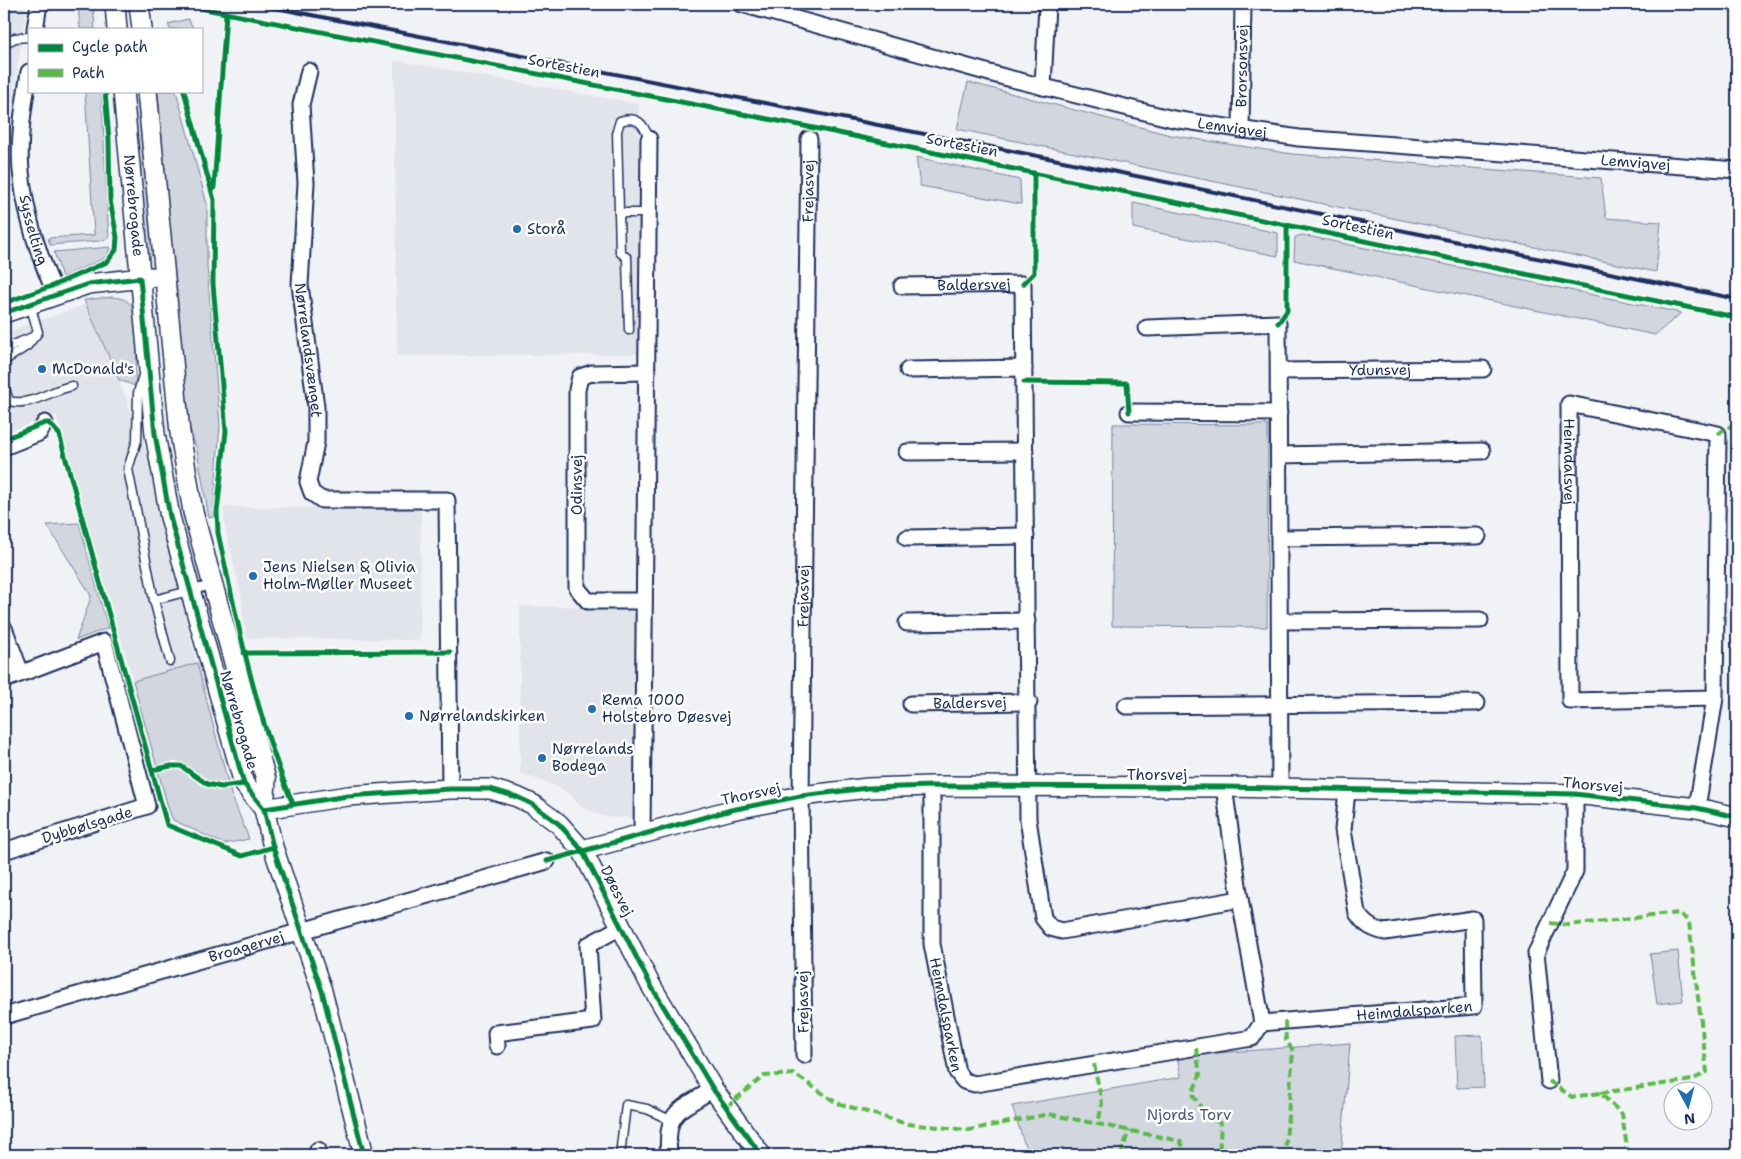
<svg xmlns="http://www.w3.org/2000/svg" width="1741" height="1159" font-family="'Shantell Sans',sans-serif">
  <rect width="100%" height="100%" fill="#f1f2f5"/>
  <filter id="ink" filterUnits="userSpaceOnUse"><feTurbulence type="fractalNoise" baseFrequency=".02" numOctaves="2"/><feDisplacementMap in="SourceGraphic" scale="10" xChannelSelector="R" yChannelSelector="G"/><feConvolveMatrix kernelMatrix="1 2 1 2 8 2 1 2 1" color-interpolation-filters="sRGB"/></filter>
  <g filter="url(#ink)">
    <g fill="#e1e4ea">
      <path d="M4,4H25L26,12L15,83L9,140L11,194L4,193Z"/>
      <path d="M394,60L639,104L640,354L397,356Z"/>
      <path d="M85,305L119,380L150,462L197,663L133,681L56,415L4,433V333Z"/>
      <path d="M223,507L421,508L420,640L246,638L241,594L226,532Z"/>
      <path d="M520,606L638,607L635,816L614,818L602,816L581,807L570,794L556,786L520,773Z"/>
    </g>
    <g fill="#d2d6df" stroke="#76829e">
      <path d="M78,4H93L95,29H80Z"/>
      <path d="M188,19L194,29H170L168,24Z"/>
      <path d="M968,82L1170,135L1292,154L1601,178L1606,218L1661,222L1656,272L957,129Z"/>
      <path d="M85,91H101C105,140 105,189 109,238L100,241L50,245L48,238L94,235Z"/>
      <path d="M133,91H140L154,253L150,257L146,255Z"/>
      <path d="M158,91H176L207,204V266L220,425L213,517L209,518L197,450L186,416Z"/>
      <path d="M916,157L1020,180L1021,204L920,186Z"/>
      <path d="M1133,203L1278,233V256L1133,228Z"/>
      <path d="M1302,235L1681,313L1655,335L1294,260L1295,237Z"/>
      <path d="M110,247L107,257L62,277L54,252Z"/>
      <path d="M112,297C121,298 127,299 133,307C142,322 135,368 135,386L119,380L84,300Z"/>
      <path d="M1113,424L1268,425L1267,627L1112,626Z"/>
      <path d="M79,523L108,628L76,640L91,597L89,592L47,525Z"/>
      <path d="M197,663L231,794L249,839L224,844L173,820L168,807L133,681Z"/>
      <path d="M1678,951L1683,1001L1657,1004L1650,954Z"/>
      <path d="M1482,1035L1484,1087L1457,1088L1455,1036Z"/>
      <path d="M1350,1043L1341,1155H1028L1012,1106L1181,1077L1177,1056Z"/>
    </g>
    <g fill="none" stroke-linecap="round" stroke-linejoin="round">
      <defs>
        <g id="service">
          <path d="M4,44L15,38L29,37"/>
          <path d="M619,213H648"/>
          <path d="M629,330L627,258L620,252L617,131L620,121C637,115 644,124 649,139"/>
          <path d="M4,351L13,345L35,336"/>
          <path d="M4,361L27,346L38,332L30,304"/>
          <path d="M143,375L138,393L137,440L128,469L154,600L212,585"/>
          <path d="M4,386L9,401C30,407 51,390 72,386"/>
          <path d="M154,600L170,661"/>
          <path d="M620,1155L626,1105L647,1109L670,1120"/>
        </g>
        <g id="minor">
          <path id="s1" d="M742,4L1004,77L1173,119L1299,138L1737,170"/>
          <path d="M35,29L39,4"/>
          <path id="s2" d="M309,71L301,105L306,183L300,285L316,407V442L308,482L312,493L322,500H447L450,789"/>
          <path id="s3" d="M29,72C24,104 18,138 21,171C25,213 39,257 56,295"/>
          <path d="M1043,87L1047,4"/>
          <path id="s4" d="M1241,130L1243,4"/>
          <path id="s5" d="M902,286L1023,284L1028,819L1043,918L1051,928L1062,931L1240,899"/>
          <path d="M1147,328L1278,323L1280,790"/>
          <path d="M908,370L1024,368"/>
          <path id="s6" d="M1279,371L1483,369"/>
          <path d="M1129,412L1279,413"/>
          <path d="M4,447L39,433L45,423"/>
          <path d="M907,452L1025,451"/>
          <path d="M1279,455L1482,451"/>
          <path d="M907,538L1026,536"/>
          <path d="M1280,538L1478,536"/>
          <path d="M644,601H588L577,588V390L580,377L592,373L647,372"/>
          <path d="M1280,621L1480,620"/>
          <path d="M907,623L1027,621"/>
          <path d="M4,628L21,673"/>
          <path d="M4,680L104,642L147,806L4,851"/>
          <path id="s7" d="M911,704L1029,702"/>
          <path d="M1126,706L1477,703"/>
          <path id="s8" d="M932,786V944L957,1072L964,1081L975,1084L1252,1038L1262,1023"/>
          <path id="s9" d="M1224,787L1240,899L1262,1023L1474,1006L1473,919L1385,932C1372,929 1365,925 1357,913L1343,830L1347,791"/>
          <path id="s10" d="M1697,808L1715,698L1718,434L1569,404L1570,701L1715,698"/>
          <path d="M642,834L649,139"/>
          <path id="s11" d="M4,1016L547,861"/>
          <path d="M497,1046L496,1033L593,1021L588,945L621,927"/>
          <path id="s12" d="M804,1055L801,796L809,139"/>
          <path d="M1549,1081L1536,953L1575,871V794"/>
          <path d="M317,1155L318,1150"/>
          <path d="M669,1155C665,1110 679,1111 713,1089"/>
        </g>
        <g id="tertiary">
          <path d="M115,4L117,29"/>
          <path d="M139,4L142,29"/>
          <path id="s13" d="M123,91L155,434L170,517L244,784L264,809"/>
          <path d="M147,91L180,433L193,512L266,780L264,809L273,847L322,991L364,1155"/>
          <path d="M4,313L88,284L152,277"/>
          <path d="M264,809L348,796L450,789H490L517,797L532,804L559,824L582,850L650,984L713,1089L761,1155"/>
          <path d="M582,850L731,810L801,796L868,788L932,786L1224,787L1575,794L1697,808L1737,817"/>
        </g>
      </defs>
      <use href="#service" stroke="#1b2f5e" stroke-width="11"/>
      <use href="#minor" stroke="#1b2f5e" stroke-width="19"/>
      <use href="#tertiary" stroke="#1b2f5e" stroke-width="22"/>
      <use href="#service" stroke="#fff" stroke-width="8"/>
      <use href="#minor" stroke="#fff" stroke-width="15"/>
      <use href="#tertiary" stroke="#fff" stroke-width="19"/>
      <path stroke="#1b2f5e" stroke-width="4" d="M255,4L1048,158L1737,299"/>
      <g stroke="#58b947" stroke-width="4" stroke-dasharray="8 4" stroke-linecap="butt">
        <path d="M1718,434L1727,427L1737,426"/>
        <path d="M1550,923L1568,925L1679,913L1689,922L1707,1072L1692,1080L1600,1093"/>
        <path d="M1285,1021L1286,1040L1293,1051L1285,1155"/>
        <path d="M1196,1048L1200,1075L1192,1094L1205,1114L1221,1124L1219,1155"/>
        <path d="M1094,1064L1102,1103L1098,1124"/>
        <path d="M1549,1081L1572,1097L1600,1093L1622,1114L1628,1155"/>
        <path d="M726,1107L764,1076L794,1074L837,1103L907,1124L969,1130L1049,1114L1180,1141L1188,1155"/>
        <path d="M1121,1155L1129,1130"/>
      </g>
      <defs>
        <g id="cycleway">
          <path d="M179,4L809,127L1730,316L1737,320"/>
          <path d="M184,91L214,200L213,284L226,431L217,512L218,533C238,625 256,717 293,804"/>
          <path d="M214,188L226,14"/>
          <path d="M1023,284L1034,273V173"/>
          <path d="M4,303L52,286L107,262L116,250L117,237L110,200L109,140L105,91"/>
          <path d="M4,313L88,284L140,278L155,434L170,517L244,784L264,809L273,847L322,991L364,1155"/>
          <path d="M1278,323L1287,311V225"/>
          <path d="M1024,382L1127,383L1129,412"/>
          <path d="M4,439L45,423H49L59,434L167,825L242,856L273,847"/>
          <path d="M244,653L450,652"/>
          <path d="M152,770L171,766H181L207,784L221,787L244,784"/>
          <path d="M264,809L348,796L450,789H490L517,797L532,804L559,824L582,850L650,984L713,1089L761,1155"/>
          <path d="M547,861L731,810L801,796L868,788L932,786L1224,787L1575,794L1697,808L1737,817"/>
        </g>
      </defs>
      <use href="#cycleway" stroke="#fff" stroke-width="8"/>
      <use href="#cycleway" stroke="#00873e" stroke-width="5"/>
    </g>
  </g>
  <g fill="#1f6fb2" stroke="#fff" stroke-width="2">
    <circle cx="517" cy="229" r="5"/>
    <circle cx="42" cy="369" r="5"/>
    <circle cx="253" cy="576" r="5"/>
    <circle cx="592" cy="709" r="5"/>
    <circle cx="409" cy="716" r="5"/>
    <circle cx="542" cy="758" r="5"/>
  </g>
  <g text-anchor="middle" stroke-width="5" stroke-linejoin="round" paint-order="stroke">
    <g font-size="15" fill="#1b2f5e" stroke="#fff">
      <text transform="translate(564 66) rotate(11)" y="5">Sortestien</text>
      <text dy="5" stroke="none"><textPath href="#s4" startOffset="64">Brorsonsvej</textPath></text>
      <text dy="5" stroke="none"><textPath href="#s1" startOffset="506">Lemvigvej</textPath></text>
      <text transform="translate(962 145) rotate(11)" y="5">Sortestien</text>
      <text dy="5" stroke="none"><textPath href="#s1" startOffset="911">Lemvigvej</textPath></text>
      <text dy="5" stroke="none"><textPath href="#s12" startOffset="864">Frejasvej</textPath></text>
      <text dy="5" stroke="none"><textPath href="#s13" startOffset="115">Nørrebrogade</textPath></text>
      <text transform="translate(1358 227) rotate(12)" y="5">Sortestien</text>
      <text dy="5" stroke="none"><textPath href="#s3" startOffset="160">Sysselting</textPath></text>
      <text dy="5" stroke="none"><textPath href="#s5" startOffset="72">Baldersvej</textPath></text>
      <text dy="5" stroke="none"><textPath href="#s2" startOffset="281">Nørrelandsvænget</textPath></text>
      <text dy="5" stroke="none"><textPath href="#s6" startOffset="101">Ydunsvej</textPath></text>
      <text dy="5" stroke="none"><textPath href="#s10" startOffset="585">Heimdalsvej</textPath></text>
      <text transform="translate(577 485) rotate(-90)" y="5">Odinsvej</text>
      <text dy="5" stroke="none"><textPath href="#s12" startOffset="459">Frejasvej</textPath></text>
      <text dy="5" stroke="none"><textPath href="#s7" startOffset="59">Baldersvej</textPath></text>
      <text transform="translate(239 720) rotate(74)" y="5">Nørrebrogade</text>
      <text x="1157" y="780">Thorsvej</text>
      <text transform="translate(1593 785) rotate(5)" y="5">Thorsvej</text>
      <text transform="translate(751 794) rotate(-12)" y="5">Thorsvej</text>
      <text transform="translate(87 825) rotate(-17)" y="5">Dybbølsgade</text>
      <text transform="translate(617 891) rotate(63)" y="5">Døesvej</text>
      <text dy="5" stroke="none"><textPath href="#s11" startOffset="252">Broagervej</textPath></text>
      <text transform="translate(803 1002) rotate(-91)" y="5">Frejasvej</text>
      <text dy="5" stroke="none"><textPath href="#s9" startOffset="392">Heimdalsparken</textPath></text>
      <text dy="5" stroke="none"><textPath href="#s8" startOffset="230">Heimdalsparken</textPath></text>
    </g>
    <g font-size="15" fill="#1b2f5e" stroke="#fff" text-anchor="start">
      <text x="527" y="234">Storå</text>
      <text x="52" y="374">McDonald's</text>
      <text x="263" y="572">Jens Nielsen &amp; Olivia<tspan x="263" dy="17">Holm-Møller Museet</tspan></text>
      <text x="602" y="705">Rema 1000<tspan x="602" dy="17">Holstebro Døesvej</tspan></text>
      <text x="419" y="721">Nørrelandskirken</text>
      <text x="552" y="754">Nørrelands<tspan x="552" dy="17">Bodega</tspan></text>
    </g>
    <g font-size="15" fill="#49597e" stroke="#fff">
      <text x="1189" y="1120">Njords Torv</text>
    </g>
  </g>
  <rect width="1741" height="1159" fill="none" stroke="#fff" stroke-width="20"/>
  <rect x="10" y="10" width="1721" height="1139" fill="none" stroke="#1b2f5e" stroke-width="2" filter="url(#ink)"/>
  <rect x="28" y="28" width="175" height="65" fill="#ffffff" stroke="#a4acbf"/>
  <rect x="38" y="44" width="25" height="8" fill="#00873e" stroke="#a4acbf"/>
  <text x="72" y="52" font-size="15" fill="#1b2f5e">Cycle path</text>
  <rect x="38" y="69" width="25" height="8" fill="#58b947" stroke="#a4acbf"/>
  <text x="72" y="78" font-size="15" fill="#1b2f5e">Path</text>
  <g transform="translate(1688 1106) rotate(173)"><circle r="24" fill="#ffffff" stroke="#a4acbf"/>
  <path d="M0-4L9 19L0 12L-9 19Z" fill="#1f6fb2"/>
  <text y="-8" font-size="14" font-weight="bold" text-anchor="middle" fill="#1b2f5e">N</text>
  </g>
</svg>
